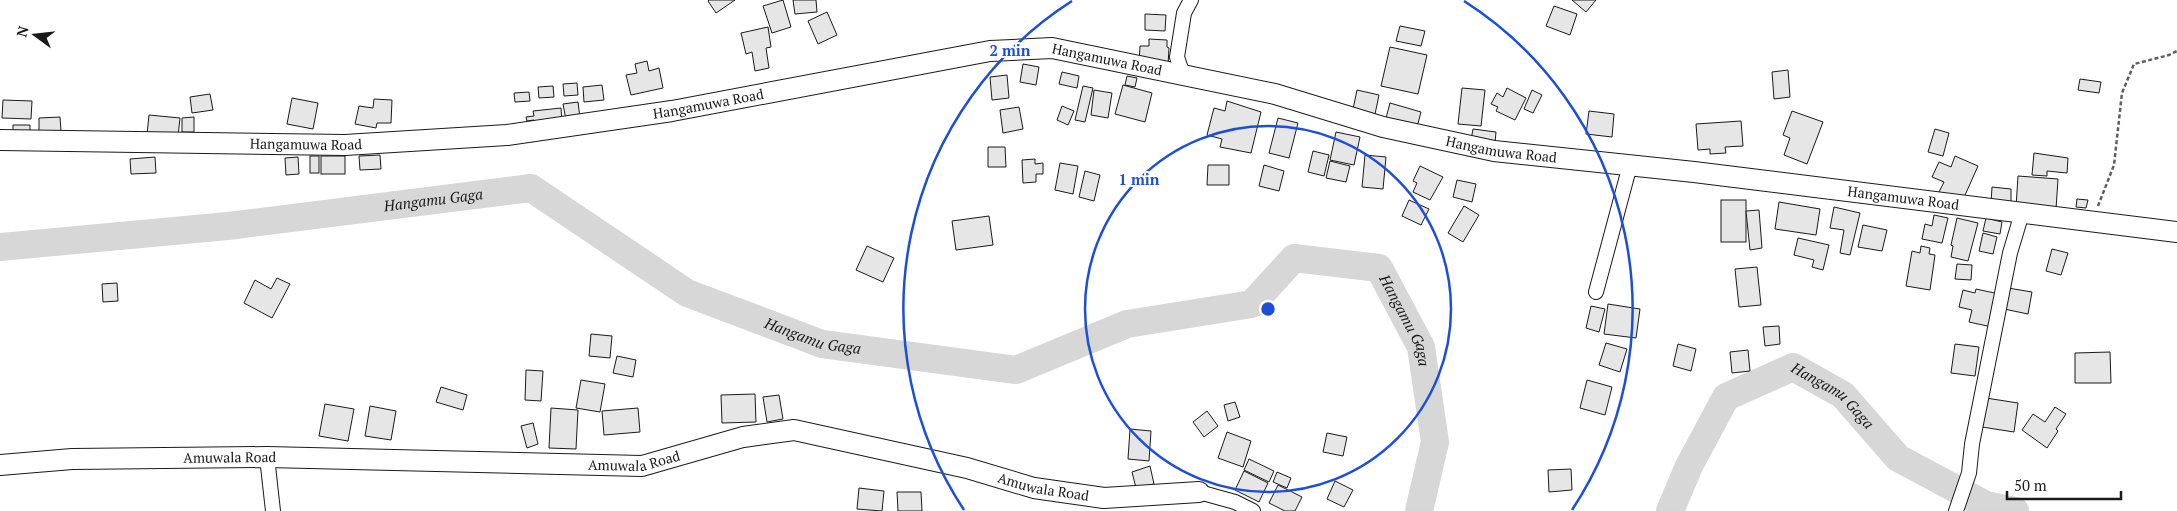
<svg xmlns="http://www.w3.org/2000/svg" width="2177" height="511" font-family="'PT Serif',serif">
  <rect width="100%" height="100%" fill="#fff"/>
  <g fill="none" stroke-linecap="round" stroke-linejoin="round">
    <g stroke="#d7d7d7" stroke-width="28">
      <path id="s1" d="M0,247L228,226L531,188L687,293L822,344L1016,370L1127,324L1252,304L1294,258L1379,268L1421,347L1435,442L1419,511"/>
      <path id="s2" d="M1670,511L1689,466L1726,397L1793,367L1843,395L1898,458L1986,505L2015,511"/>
    </g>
  </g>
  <g fill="#e6e6e6" stroke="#1a1a1a">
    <path d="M709,0H735L716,13L708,1Z"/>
    <path d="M783,0L791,27L772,33L763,6Z"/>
    <path d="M793,0H816L817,12L795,14Z"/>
    <path d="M1572,0H1596L1586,12Z"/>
    <path d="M1554,6L1577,14L1570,35L1546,26Z"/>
    <path d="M827,12L837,35L818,44L808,21Z"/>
    <path d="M1145,14L1166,15L1165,31L1145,30Z"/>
    <path d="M1400,26L1425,31L1421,46L1396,41Z"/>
    <path d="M768,27L771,47L766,48L769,68L755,71L752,52L746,54L741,33Z"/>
    <path d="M1149,39L1167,40V47L1169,48L1168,65L1139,63L1140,46H1149Z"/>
    <path d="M1390,47L1427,55L1418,94L1381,86Z"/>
    <path d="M647,61L649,71L659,68L663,88L631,95L626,75L637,73L635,64Z"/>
    <path d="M1023,64L1039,67L1036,85L1020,82Z"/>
    <path d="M1788,70L1790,97L1774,99L1772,72Z"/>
    <path d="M1062,72L1079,76L1077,88L1059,84Z"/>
    <path d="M1007,75L1009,98L992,100L990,77Z"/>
    <path d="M1127,76L1137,78L1135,87L1125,85Z"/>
    <path d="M2080,79L2101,82L2099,93L2078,90Z"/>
    <path d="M577,83L578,95L564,96L563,84Z"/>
    <path d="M602,85L604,100L584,102L583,87Z"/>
    <path d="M1123,85L1152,93L1145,122L1115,114Z"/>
    <path d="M553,86L554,97L539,98L538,87Z"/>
    <path d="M1083,86L1093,88L1085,122L1075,120Z"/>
    <path d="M1462,88L1485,90L1481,126L1458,124Z"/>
    <path d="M1507,88L1526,98L1515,120L1496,111L1498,107L1491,104L1497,93L1503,97Z"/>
    <path d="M1094,90L1112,93L1108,118L1091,115Z"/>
    <path d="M1357,90L1379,95L1374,119L1352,114Z"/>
    <path d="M1532,90L1542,95L1533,113L1524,109Z"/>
    <path d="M529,92L530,101L515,102L514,93Z"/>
    <path d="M210,94L213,110L192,113L190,97Z"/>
    <path d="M292,98L318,103L313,129L287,124Z"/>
    <path d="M374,99L392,100L391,123H377L376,128L355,124L359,106L373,108Z"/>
    <path d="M3,100L32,101L31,119L2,118Z"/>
    <path d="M1227,101L1261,112L1251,153L1220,147L1222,139L1207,135L1214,108L1225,111Z"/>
    <path d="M578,102L580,118L566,120L563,104Z"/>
    <path d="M1390,103L1421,112L1417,127L1386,118Z"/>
    <path d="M1062,106L1074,111L1068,125L1057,120Z"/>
    <path d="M1019,107L1023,129L1003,133L1000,110Z"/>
    <path d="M561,108L562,122L534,125V120L527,121L526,117L534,116L533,111Z"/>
    <path d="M1589,111L1614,114L1612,137L1586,134Z"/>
    <path d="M1792,111L1823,122L1807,164L1784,155L1790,138L1783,135Z"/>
    <path d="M149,115L180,118L178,136L147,134Z"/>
    <path d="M60,117L61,131L39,132V118Z"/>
    <path d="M194,117V132H182V118Z"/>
    <path d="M1278,118L1298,123L1289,158L1269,153Z"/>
    <path d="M1741,121L1743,146L1725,147L1726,153L1710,154V149L1698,150L1696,124Z"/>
    <path d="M13,125H30V135L13,134Z"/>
    <path d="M1473,129L1496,132L1495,143L1471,140Z"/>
    <path d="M1935,129L1949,133L1943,156L1928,152Z"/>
    <path d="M1336,132L1360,137L1354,165L1330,160Z"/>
    <path d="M988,147H1005L1006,167H988Z"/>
    <path d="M1313,151L1329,155L1324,176L1308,172Z"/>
    <path d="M2034,153L2068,158L2067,173L2047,171V176L2032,175Z"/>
    <path d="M380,155L381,169L360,170L359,156Z"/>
    <path d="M1365,155L1386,157L1383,189L1362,187Z"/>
    <rect x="310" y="156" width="9" height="17"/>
    <rect x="321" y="156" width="24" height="18"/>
    <path d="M1955,156L1978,166L1962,202L1939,192L1944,182L1932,177L1939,162L1951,167Z"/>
    <path d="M155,157L156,173L131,174L130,159Z"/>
    <path d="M298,157L299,174L286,175L285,158Z"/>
    <path d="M1035,159V164L1043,163V174H1036V182L1023,183L1022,160Z"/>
    <path d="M1330,161L1350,166L1346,182L1326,178Z"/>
    <path d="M1060,163L1078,166L1073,194L1055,190Z"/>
    <path d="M1208,165H1229V185H1207Z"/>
    <path d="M1264,165L1284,171L1279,191L1259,186Z"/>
    <path d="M1420,166L1443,177L1430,200L1413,192L1417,183L1413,181Z"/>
    <path d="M1085,171L1100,175L1094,201L1079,197Z"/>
    <path d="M2018,176L2058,179L2056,209L2016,207Z"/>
    <path d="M1457,180L1476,184L1472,202L1453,197Z"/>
    <path d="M1992,187L2011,189V204L1991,203Z"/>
    <path d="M2077,199L2088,200L2086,208L2076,207Z"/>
    <path d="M1409,200L1429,209L1421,225L1402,216Z"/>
    <rect x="1721" y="200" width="25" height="42"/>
    <path d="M1779,202L1820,209L1816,235L1775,229Z"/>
    <path d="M1464,206L1479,215L1463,242L1448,233Z"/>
    <path d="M1834,207L1860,213L1850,255L1840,253L1844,230L1830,228Z"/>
    <path d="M1759,210L1762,248L1750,250L1746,211Z"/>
    <path d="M1934,215L1948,218L1942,243L1922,239L1925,224L1932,226Z"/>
    <path d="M989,216L993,245L956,250L952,221Z"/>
    <path d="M1957,218L1978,223L1968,261L1951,257L1953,246L1951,245Z"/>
    <path d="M1986,218L2002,222L2000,234L1983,231Z"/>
    <path d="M1863,225L1887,230L1882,251L1858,247Z"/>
    <path d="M1983,233L1997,237L1993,254L1979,251Z"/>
    <path d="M1798,238L1829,245L1823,270L1812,267L1814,260L1794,255Z"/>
    <path d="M867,246L894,258L883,282L856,270Z"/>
    <path d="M1921,246L1930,248L1929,254L1935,255L1930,290L1906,286L1912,251L1920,253Z"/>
    <path d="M2052,249L2068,253L2061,275L2046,271Z"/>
    <path d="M1957,264L1972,265L1971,280L1955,279Z"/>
    <path d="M1757,267L1761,305L1739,307L1735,269Z"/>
    <path d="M277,278L290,284L272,318L244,303L255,280L271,289Z"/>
    <path d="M117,283L118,301L103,302L102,284Z"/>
    <path d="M2008,288L2032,292L2028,314L2004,309Z"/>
    <path d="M1976,289L1999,294L1992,327L1969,322L1972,310L1959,307L1963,290L1975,293Z"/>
    <path d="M1608,304L1640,309L1636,338L1604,334Z"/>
    <path d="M1591,306L1605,309L1599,332L1586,328Z"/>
    <path d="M1779,326L1780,344L1765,346L1763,327Z"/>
    <path d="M591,334L612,336L610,358L589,356Z"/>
    <path d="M1606,343L1627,349L1620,372L1599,365Z"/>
    <path d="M1678,344L1696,349L1691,371L1673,366Z"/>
    <path d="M1955,344L1979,347L1975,376L1951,373Z"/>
    <path d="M1748,350L1750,371L1732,373L1730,352Z"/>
    <path d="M2110,352L2111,383H2075V353Z"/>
    <path d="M617,356L636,360L633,377L613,373Z"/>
    <path d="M526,370L543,371L541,401L525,400Z"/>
    <path d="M581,380L605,384L600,412L576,408Z"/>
    <path d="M1587,380L1612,387L1605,415L1580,408Z"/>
    <path d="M441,387L467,395L463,410L436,402Z"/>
    <path d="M755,394L756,422L722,423L721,395Z"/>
    <path d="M779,395L783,419L767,422L763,397Z"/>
    <path d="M1986,398L2018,403L2014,432L1982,427Z"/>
    <path d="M1235,402L1240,417L1228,421L1224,405Z"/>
    <path d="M325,404L354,409L348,441L319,436Z"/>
    <path d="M370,406L396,411L391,440L365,436Z"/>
    <path d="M2055,407L2066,414L2056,429L2058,431L2047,448L2022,430L2033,414L2045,422Z"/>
    <path d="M551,408L578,410L576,449L549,448Z"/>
    <path d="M638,408L640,432L604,435L602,411Z"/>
    <path d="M1207,411L1218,426L1204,437L1193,422Z"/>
    <path d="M533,423L538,444L527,448L521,426Z"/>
    <path d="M1130,429L1151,431L1149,461L1128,459Z"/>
    <path d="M1227,432L1251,441L1243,467L1218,458Z"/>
    <path d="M1327,433L1347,437L1343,456L1323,452Z"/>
    <path d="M1249,459L1274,471L1269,482L1244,470Z"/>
    <path d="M1150,466L1154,484L1136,488L1132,472Z"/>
    <path d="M1571,469L1572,490L1549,492L1548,470Z"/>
    <path d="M1244,471L1268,483L1259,502L1235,490Z"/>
    <path d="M1277,472L1291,478L1287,488L1273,482Z"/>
    <path d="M1335,481L1353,490L1344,507L1327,499Z"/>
    <path d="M1278,485L1302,497L1295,511H1285L1269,503Z"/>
    <path d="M859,488L884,491L882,511L857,509Z"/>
    <path d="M897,492H921L922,511H898Z"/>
  </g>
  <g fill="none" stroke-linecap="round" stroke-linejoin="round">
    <defs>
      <g id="street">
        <path d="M1183,75L1177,57L1184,13L1191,0"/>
        <path d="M1596,292L1630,165"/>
        <path d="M267,457L273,511"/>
        <path d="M1199,492L1235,502L1253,511"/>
        <path d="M1956,511L1969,473L1972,444L2010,253L2022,213"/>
      </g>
      <g id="secondary">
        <path id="s3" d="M0,140L345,145L507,135L672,111L990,51L1052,48L1275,94L1383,127L1494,151L1694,172L2177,232"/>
        <path id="s4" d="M0,465L72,459L267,457L642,466L743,437L794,430L967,468L1034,488L1104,498L1199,492"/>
      </g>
    </defs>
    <use href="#street" stroke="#1a1a1a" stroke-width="16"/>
    <use href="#secondary" stroke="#1a1a1a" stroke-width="22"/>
    <path stroke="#5f5f5f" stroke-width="2.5" stroke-dasharray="4 2.5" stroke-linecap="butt" d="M2098,206L2114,165L2122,93L2134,64L2169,55L2177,51"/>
    <use href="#street" stroke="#fff" stroke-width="14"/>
    <use href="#secondary" stroke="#fff" stroke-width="20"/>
  </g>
  <g fill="none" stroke="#1d4ed8" stroke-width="2.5">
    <circle cx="1268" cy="309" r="183"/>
    <path d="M964 510A365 365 0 0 1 1072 1M1464 1A365 365 0 0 1 1572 510"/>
  </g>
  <g text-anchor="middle" stroke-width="4" stroke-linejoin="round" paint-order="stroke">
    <g font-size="14" fill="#1a1a1a" stroke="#fff">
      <text dy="5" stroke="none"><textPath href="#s3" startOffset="1116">Hangamuwa Road</textPath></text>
      <text dy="5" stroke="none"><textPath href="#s3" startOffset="711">Hangamuwa Road</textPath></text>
      <text dy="5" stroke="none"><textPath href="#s3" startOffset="306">Hangamuwa Road</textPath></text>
      <text dy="5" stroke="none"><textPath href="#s3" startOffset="1521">Hangamuwa Road</textPath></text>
      <text dy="5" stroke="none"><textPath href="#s3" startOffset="1926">Hangamuwa Road</textPath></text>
      <text dy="5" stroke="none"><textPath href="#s4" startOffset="230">Amuwala Road</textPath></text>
      <text dy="5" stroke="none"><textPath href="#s4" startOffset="635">Amuwala Road</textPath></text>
      <text dy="5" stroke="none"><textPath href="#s4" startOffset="1055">Amuwala Road</textPath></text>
    </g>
    <g font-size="15" font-style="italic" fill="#1a1a1a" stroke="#fff">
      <text dy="5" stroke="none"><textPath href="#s1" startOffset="436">Hangamu Gaga</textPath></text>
      <text dy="5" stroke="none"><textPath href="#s1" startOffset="1516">Hangamu Gaga</textPath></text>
      <text dy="5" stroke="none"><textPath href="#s1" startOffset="856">Hangamu Gaga</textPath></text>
      <text dy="5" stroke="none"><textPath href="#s2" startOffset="250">Hangamu Gaga</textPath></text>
    </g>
  </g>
  <circle cx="1268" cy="309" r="8" fill="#1d4ed8" stroke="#fff" stroke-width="2.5"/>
  <g font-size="15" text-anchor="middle" font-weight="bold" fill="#1d4ed8" stroke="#fff" stroke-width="4" stroke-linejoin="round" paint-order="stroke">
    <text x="1010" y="56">2 min</text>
    <text x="1139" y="185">1 min</text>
  </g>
  <g transform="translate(35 35) rotate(285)" stroke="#ffffff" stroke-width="4" paint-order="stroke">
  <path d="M0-4L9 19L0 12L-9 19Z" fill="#1a1a1a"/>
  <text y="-8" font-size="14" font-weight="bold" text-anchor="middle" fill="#1a1a1a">N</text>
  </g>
  <path d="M2007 491v8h114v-8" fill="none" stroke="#1a1a1a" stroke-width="2.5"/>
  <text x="2014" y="491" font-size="15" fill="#1a1a1a" stroke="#ffffff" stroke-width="4" paint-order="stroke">50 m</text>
</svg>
